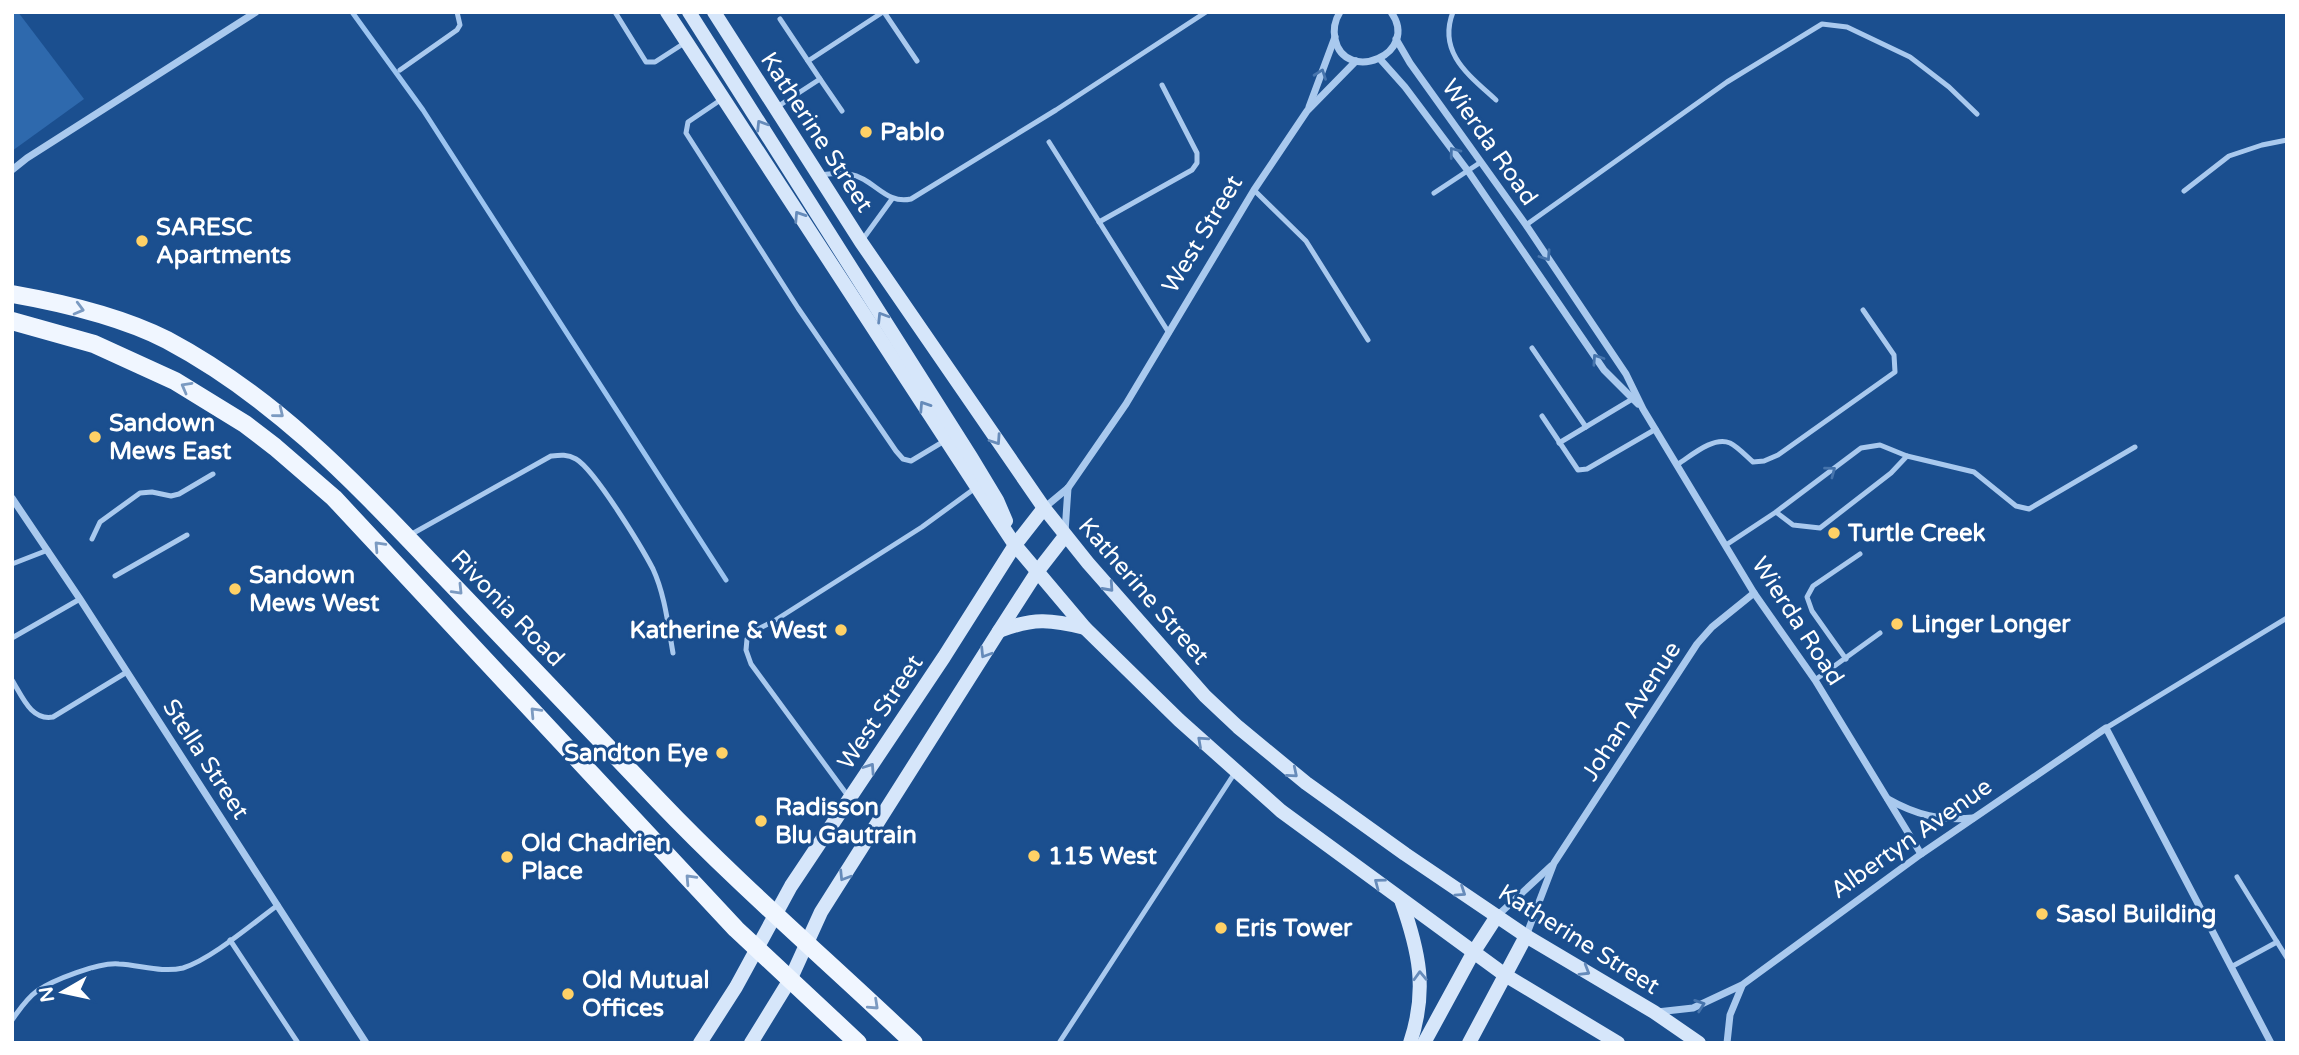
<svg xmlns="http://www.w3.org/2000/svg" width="2299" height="1055" font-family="'Varela Round',sans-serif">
  <rect width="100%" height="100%" fill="#1b4f8f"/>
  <path fill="#2e69ad" d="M12,12H18L84,99L12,151Z"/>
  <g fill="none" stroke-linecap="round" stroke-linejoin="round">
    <path stroke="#9cc4f0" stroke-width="5" d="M352,12L423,110L726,580"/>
    <g stroke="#a9c9ee" stroke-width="5">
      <path d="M615,12L646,62H655L686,42"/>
      <path d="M884,12L917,61"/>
      <path d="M1453,12C1437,53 1470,76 1496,100"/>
      <path d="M808,61L883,12"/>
      <path d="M400,70L457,30L460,25L457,12"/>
      <path d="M820,79L842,111"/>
      <path d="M722,99L688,122L686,133L798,308L896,451L903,459L911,461L946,440"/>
      <path d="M777,107L820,79L780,19"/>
      <path d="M1049,142L1169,333"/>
      <path d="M820,175C829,174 840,173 849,174C874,178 885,205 911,199L1056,110L1206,12"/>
      <path d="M1254,190L1306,241L1368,340"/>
      <path d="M2184,191L2229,156L2262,145L2287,140"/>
      <path d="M1434,193L1481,162"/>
      <path d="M1099,222L1192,170L1197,163V153L1162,85"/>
      <path d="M1526,225L1727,82L1822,24L1847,27L1910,57L1949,87L1977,114"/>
      <path d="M863,239L892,199"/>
      <path d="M1532,348L1586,427"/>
      <path d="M1542,416L1578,470L1587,469L1656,429"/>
      <path d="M1559,443L1634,398"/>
      <path d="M1907,456L1974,472L2016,506L2029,509L2135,447"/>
      <path d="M1678,464C1691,456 1713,436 1730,443C1738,447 1746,456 1753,462L1764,461L1778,455L1895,372L1894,355L1863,310"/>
      <path d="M410,535L551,456C560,455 567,454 576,459C595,470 642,548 653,569C665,595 668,625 673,653"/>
      <path d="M92,539L100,522L140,493L152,492L171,496L179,494L213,474"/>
      <path d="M1726,545L1776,512L1861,448L1880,445L1907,456L1891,473L1820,528L1793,525L1776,512"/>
      <path d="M12,564L48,550"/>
      <path d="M115,576L187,535"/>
      <path d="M12,638L80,599"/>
      <path d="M1846,659L1812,611L1807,597L1813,586L1860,554"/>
      <path d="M12,680C22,696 31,721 53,717L127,672"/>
      <path d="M1815,680L1880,633"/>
      <path d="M2106,728L2287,618"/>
      <path d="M848,796L751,664L746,650L747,639L756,630L774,621L922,527L974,489"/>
      <path d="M230,940L298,1043"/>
      <path d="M2277,942L2287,958"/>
      <path d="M2231,967L2277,942L2237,877"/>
      <path d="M12,1020C20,1009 26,999 37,991C53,980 99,962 119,964C140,965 162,973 183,968C212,959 253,923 278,905"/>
      <path d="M1059,1043L1236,771"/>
    </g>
    <g stroke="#a9c9ee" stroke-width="7">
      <path d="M1340,12C1335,20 1333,29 1335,39C1345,85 1421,54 1391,12"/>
      <path d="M1396,39L1410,63L1526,225L1626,374L1643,409L1754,593L1815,680L1921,854"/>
      <path d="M1380,59L1405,87L1468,171L1604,370L1638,404"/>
      <path d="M1309,107L1335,37"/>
      <path d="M12,170L27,158L256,12"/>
      <path d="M12,498L80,599L366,1043"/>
      <path d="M1044,508L1068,488L1126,404L1254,190L1307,111L1356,61"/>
      <path d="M1065,532L1068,488"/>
      <path d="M1888,799C1916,815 1941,821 1973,818"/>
      <path d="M1497,916L1551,866"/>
      <path d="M1526,936L1554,863L1697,644L1712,627L1754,593"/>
      <path d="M1657,1012L1693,1008L1742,985L1921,854L2106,728L2271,1043"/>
      <path d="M1727,1043L1730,1015L1742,986"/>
    </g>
    <g stroke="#d6e6fa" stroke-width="14">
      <path d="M667,12L999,521L1015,545L1085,628L1179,720L1281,811L1505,975L1618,1043"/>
      <path d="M689,12L971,457L997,500L1006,521"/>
      <path d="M714,12L861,242L1044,508L1088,563L1205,696L1238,727L1306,783L1405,854L1526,936L1654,1012L1699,1043"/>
      <path d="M999,631C1033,618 1050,619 1085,628"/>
      <path d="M1401,900C1419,951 1428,990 1410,1043"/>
      <path d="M700,1043L736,987L791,886L944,657L1015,545L1044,508"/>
      <path d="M751,1043L791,978L821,912L999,631L1037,572L1065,536"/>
      <path d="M1424,1043L1473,953L1497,916"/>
      <path d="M1469,1043L1526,936"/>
    </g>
    <g stroke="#f0f6ff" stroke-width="18">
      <path d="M12,294C63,303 120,316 167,340C278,399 357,485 443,575C515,650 586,725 658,800C739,885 829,962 914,1043"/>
      <path d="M12,321L94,344L175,381L245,424L275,447L334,498L736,929L858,1043"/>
    </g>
  </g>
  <defs><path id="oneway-chevron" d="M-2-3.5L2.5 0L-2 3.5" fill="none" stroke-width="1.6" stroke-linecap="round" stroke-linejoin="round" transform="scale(1.75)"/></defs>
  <g stroke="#4674ac">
    <use href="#oneway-chevron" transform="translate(1321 74) rotate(-70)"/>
    <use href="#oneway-chevron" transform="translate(1454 152) rotate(-127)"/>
    <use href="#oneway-chevron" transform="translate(1546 256) rotate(56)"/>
    <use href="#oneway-chevron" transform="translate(1597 359) rotate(-124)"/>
    <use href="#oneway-chevron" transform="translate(1831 471) rotate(-37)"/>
    <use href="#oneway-chevron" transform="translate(1700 1005) rotate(-19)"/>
  </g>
  <g stroke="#668bba">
    <use href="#oneway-chevron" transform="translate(761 125) rotate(-122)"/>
    <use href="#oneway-chevron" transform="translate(799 216) rotate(-123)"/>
    <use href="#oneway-chevron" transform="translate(882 317) rotate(-122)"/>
    <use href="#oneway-chevron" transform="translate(924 406) rotate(-123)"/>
    <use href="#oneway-chevron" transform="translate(996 440) rotate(56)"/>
    <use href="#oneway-chevron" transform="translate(1109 587) rotate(48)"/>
    <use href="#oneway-chevron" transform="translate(985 653) rotate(122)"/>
    <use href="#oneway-chevron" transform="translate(1202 741) rotate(-138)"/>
    <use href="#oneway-chevron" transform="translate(870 768) rotate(-56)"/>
    <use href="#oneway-chevron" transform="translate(1293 773) rotate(40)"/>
    <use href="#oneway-chevron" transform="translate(844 876) rotate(122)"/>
    <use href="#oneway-chevron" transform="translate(1379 883) rotate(-143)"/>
    <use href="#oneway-chevron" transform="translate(1461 892) rotate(34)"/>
    <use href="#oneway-chevron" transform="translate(1585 971) rotate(31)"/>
    <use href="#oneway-chevron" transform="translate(1420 976) rotate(-92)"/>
  </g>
  <g stroke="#7b9ac1">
    <use href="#oneway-chevron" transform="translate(79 309) rotate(15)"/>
    <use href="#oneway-chevron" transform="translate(186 387) rotate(-151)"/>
    <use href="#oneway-chevron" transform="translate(279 413) rotate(39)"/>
    <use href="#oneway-chevron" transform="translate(379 546) rotate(-133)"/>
    <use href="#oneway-chevron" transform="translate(458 590) rotate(46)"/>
    <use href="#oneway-chevron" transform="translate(535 712) rotate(-133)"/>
    <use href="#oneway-chevron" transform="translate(690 879) rotate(-133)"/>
    <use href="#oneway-chevron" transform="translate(874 1005) rotate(43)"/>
  </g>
  <g fill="#ffd166" stroke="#1b4f8f" stroke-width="2.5">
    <circle cx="866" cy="132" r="7"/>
    <circle cx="142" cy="241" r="7"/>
    <circle cx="95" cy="437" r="7"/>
    <circle cx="1834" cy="533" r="7"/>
    <circle cx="235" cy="589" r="7"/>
    <circle cx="1897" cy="624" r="7"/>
    <circle cx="841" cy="630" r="7"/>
    <circle cx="722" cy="753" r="7"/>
    <circle cx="761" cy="821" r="7"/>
    <circle cx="1034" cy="856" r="7"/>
    <circle cx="507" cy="857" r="7"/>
    <circle cx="2042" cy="914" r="7"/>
    <circle cx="1221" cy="928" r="7"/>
    <circle cx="568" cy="994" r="7"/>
  </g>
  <g text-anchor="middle" stroke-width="6" stroke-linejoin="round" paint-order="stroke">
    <g font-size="24" fill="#fff" stroke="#1b4f8f">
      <text transform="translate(817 132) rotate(57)" y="8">Katherine Street</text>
      <text transform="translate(1490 142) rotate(55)" y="8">Wierda Road</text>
      <text transform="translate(1202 234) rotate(-59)" y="8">West Street</text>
      <text transform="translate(1144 591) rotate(49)" y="8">Katherine Street</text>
      <text transform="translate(508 608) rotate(46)" y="8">Rivonia Road</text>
      <text transform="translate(1798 621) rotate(57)" y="8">Wierda Road</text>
      <text transform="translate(1631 711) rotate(-57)" y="8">Johan Avenue</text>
      <text transform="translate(880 712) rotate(-56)" y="8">West Street</text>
      <text transform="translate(206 759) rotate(57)" y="8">Stella Street</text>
      <text transform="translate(1911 838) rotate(-35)" y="8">Albertyn Avenue</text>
      <text transform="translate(1579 939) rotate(32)" y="8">Katherine Street</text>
    </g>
    <g font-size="24" font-weight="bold" fill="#fff" stroke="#1b4f8f" text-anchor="start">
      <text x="880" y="140">Pablo</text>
      <text x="156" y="235">SARESC<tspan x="156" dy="28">Apartments</tspan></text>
      <text x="109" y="431">Sandown<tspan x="109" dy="28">Mews East</tspan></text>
      <text x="1848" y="541">Turtle Creek</text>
      <text x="249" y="583">Sandown<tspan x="249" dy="28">Mews West</tspan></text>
      <text x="1911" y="632">Linger Longer</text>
      <text x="827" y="638" text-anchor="end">Katherine &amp; West</text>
      <text x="708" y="761" text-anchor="end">Sandton Eye</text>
      <text x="775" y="815">Radisson<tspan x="775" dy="28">Blu Gautrain</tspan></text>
      <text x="521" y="851">Old Chadrien<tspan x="521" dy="28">Place</tspan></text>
      <text x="1048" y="864">115 West</text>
      <text x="2056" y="922">Sasol Building</text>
      <text x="1235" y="936">Eris Tower</text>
      <text x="582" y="988">Old Mutual<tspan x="582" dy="28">Offices</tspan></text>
    </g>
  </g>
  <rect width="2299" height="1055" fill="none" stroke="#ffffff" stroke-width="28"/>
  <g transform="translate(63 992) rotate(261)" stroke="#1b4f8f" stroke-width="5" paint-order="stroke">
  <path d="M0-5L12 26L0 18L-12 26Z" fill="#ffffff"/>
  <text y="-10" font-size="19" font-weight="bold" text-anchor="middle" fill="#ffffff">N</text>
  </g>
</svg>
